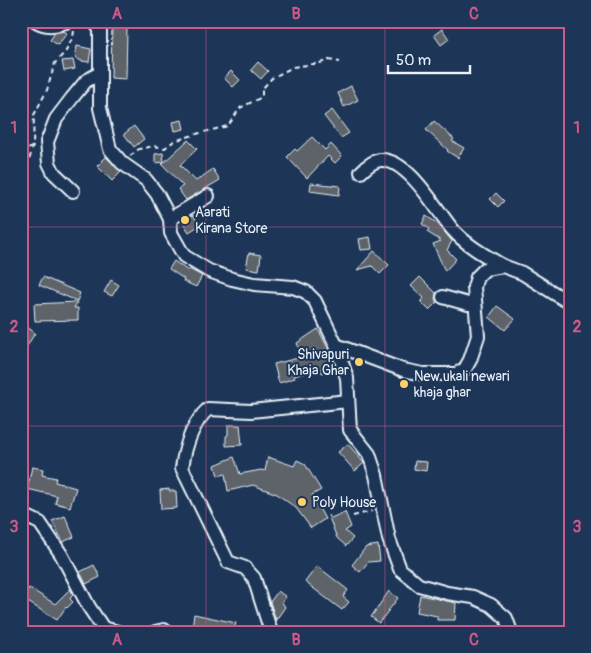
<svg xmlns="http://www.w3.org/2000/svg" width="591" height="653" font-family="Pangolin,sans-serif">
  <rect width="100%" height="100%" fill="#1d3557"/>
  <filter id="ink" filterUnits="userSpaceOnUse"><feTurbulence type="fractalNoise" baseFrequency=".02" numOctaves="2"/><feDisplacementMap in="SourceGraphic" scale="10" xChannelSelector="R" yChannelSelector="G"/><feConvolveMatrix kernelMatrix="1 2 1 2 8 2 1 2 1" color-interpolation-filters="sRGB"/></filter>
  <g filter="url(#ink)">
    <g fill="#5d6368" stroke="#e8f1f8">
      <path d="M112,21H125L126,28H127L126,79L111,78Z"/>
      <path d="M442,29L449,39L441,45L434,35Z"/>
      <path d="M64,31L67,33L58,45L50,40L55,33Z"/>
      <path d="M77,46L91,49L89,62L81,61L75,57Z"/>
      <path d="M73,60L75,69L64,71L62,61Z"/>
      <path d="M258,62L268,71L261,79L251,70Z"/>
      <path d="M231,71L240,80L233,87L224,78Z"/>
      <path d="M351,86L358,100L344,107L338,93Z"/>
      <path d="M332,110L349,133L341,138L324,116Z"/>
      <path d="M182,120L184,129L175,131L173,122Z"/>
      <path d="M434,121L454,139L452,141L464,148L458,158L447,151L448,150L426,130Z"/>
      <path d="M134,126L144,139L134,147L124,134Z"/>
      <path d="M312,137L325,150L331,144L342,156L335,163L328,156L307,178L287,157L295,149L297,151Z"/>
      <path d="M188,140L197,149L180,165L196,181L213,169L220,180L186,200L178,189L183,186L162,164Z"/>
      <path d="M163,153L164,162L155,163V154Z"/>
      <path d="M106,157L121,172L112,181L97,166Z"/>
      <path d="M311,183L340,186L339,195L310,191Z"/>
      <path d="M496,193L504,201L498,207L490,199Z"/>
      <path d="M193,215L200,225L189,232L182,221Z"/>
      <path d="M426,216L437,223L452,241L447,250L456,259L445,271L433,244L441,241L427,232L429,229L422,224Z"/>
      <path d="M370,237L372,249L361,250L359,239Z"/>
      <path d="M374,251L389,265L380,274L372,266L357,270Z"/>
      <path d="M249,253L261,255L259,270L246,268Z"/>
      <path d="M174,261L188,271L189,269L202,276L196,287L183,281L184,279L169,269Z"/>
      <path d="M43,277L80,293L77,301L39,285Z"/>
      <path d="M420,277L436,293L435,299L437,302L429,310L421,302L424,298L411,286Z"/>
      <path d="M111,280L119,285L112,296L104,292Z"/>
      <path d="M77,302L74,308H78V320L35,321L34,304Z"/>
      <path d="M497,306L515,319L505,330L489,317Z"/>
      <path d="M21,322L35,333L27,346L21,341Z"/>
      <path d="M318,329L328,348L335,369L322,373L321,368L294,376L295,378L279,383L274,364L302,357L297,343Z"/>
      <path d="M228,425H240L242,445L226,446V436L228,435Z"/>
      <path d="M348,444L364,463L355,471L338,452Z"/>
      <path d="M234,457L240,474L261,470L265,471L268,457L294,466L297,460L305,464L321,490L312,495L325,519L311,528L296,508L277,494L253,485L228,491L225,474L218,476L215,465Z"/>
      <path d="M415,461L427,462L426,471L414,469Z"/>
      <path d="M32,467L43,469L42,475L56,478L55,482L76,488L70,507L55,503L57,496L27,489Z"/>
      <path d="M169,489V491H176L177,508L161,509L160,490Z"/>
      <path d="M345,512L351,527L345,531L353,538L346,546L337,538L328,515L331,518Z"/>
      <path d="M65,516L74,537L63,542L52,521Z"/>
      <path d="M378,545L380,561L368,562L360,572L352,565L366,547Z"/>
      <path d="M94,565L100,577L86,584L80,572Z"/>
      <path d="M317,566L348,590L343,597L349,602L342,610L305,582Z"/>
      <path d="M29,588L55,604L70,589L73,594L70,599L73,602L67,608L66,607L57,620L23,599Z"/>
      <path d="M278,591L286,597L282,602L285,607L276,620L270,602Z"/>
      <path d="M389,591L398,598L379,623L371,617Z"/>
      <path d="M420,595L456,603L455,620H437V616L417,612Z"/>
      <path d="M194,614L236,623L233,632H218L192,627Z"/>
    </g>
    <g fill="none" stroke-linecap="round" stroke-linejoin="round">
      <defs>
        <g id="minor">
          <path d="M36,21C47,28 57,25 69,21"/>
          <path d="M93,21L100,29V108L110,149L122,163L146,180L157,194L170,219L171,233L184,256L209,271L232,279L254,284L293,287L306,292L315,301L336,345L347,378L350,430L369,454L376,475L389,539L400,569L419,585L447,593L473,597L491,605L506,618L511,632"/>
          <path d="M361,172C366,167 373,161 380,160C408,158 437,211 453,230C466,245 486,256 503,266"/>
          <path d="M73,191L54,173L49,163L47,142L56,119L72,98L86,81L100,73"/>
          <path d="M170,219L208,196"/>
          <path d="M443,297L468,304L475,303"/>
          <path d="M336,345L403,370L423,374H456L465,369L470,360L478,336L474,287L477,277L485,269L503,266L522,273L565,300L570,301"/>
          <path d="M21,514L40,523L61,554L89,607L103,628L118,632"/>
          <path d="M155,632L164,630L168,632"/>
          <path d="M271,632L254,578L245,568L228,562L182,468C185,447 192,424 208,409L251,411L348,401"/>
        </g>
      </defs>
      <use href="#minor" stroke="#e8f1f8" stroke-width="16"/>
      <g stroke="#e8f1f8" stroke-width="2" stroke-dasharray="5 4" stroke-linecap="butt">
        <path d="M21,154L33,146L34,115L47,90L55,63L66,51L73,37L74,31"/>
        <path d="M130,156L139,149L154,146L165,148L174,141L200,133L228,126L240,108L262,97V89L272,78L293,67L320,63L329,60L340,62"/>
        <path d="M21,182L27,178L26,172L33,146"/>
        <path d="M353,516L372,511"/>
      </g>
      <use href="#minor" stroke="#1d3557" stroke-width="12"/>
    </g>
  </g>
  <path fill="none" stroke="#cd598a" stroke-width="1" stroke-opacity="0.55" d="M206,21V632M385,21V632M21,227H570M21,426H570"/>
  <g fill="#ffd166" stroke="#1d3557" stroke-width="2">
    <circle cx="185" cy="220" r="5"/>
    <circle cx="359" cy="362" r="5"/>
    <circle cx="404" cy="384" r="5"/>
    <circle cx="302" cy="502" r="5"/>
  </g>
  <g text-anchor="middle" stroke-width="4" stroke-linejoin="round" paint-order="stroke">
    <g font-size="14" fill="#e8f1f8" stroke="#1d3557" text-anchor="start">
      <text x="195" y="217">Aarati<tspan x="195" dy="16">Kirana Store</tspan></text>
      <text x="349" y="359" text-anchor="end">Shivapuri<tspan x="349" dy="16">Khaja Ghar</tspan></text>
      <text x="414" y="381">New ukali newari<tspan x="414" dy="16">khaja ghar</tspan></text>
      <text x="312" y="507">Poly House</text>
    </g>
  </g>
  <rect width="591" height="653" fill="none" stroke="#1d3557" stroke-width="55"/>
  <path d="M388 65v8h82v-8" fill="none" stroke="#e8f1f8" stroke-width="2.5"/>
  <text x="396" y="65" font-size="15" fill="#e8f1f8" stroke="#1d3557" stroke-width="4" paint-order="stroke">50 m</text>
  <rect x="28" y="28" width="536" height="598" fill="none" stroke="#cd598a" stroke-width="2"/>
  <g font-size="16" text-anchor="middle" font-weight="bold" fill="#cd598a">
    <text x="117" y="19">A</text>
    <text x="296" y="19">B</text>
    <text x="474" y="19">C</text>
    <text x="14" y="133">1</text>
    <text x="577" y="133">1</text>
    <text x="14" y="332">2</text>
    <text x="577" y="332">2</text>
    <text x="14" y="532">3</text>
    <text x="577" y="532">3</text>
    <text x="117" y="645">A</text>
    <text x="296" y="645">B</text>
    <text x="474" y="645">C</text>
  </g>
</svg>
